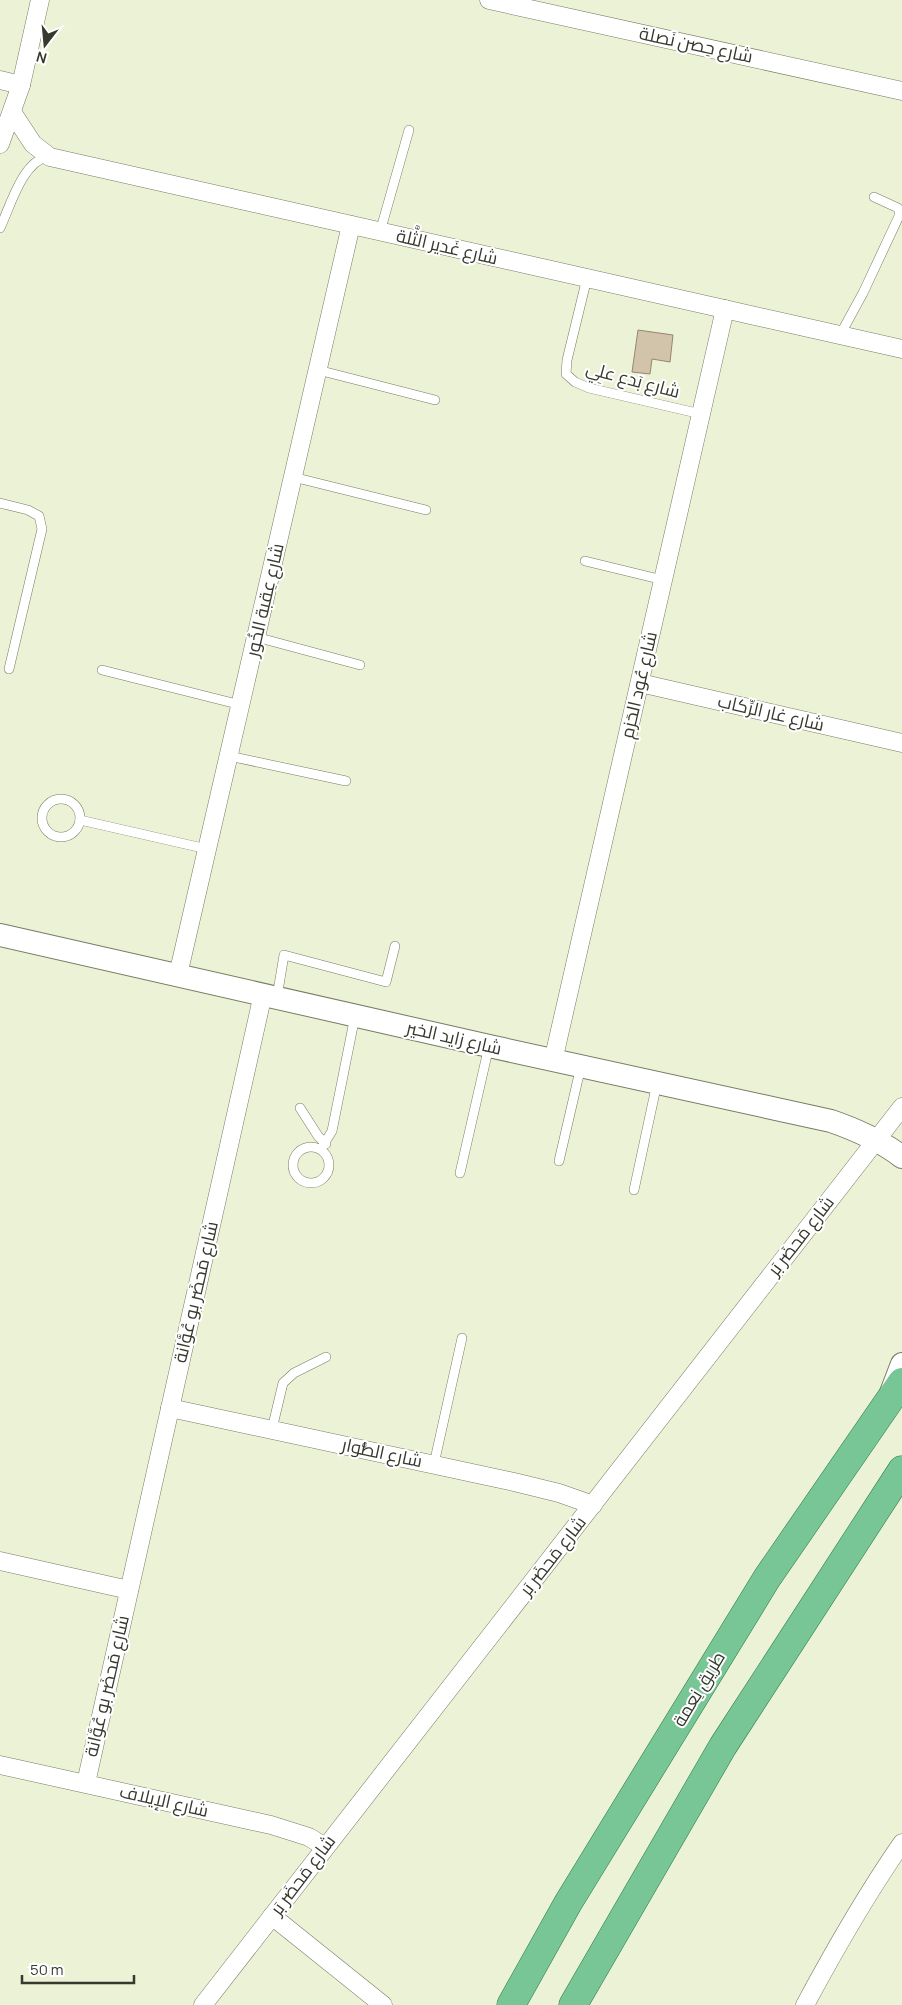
<svg xmlns="http://www.w3.org/2000/svg" width="902" height="2005" font-family="Manrope,Cairo,sans-serif">
  <rect width="100%" height="100%" fill="#ecf2d6"/>
  <path fill="#d2c4ab" stroke="#948770" d="M638,330L673,335L670,362L652,359L650,374L632,372Z"/>
  <g fill="none" stroke-linecap="round" stroke-linejoin="round">
    <defs>
      <g id="service">
        <path d="M0,228C10,207 23,160 48,157"/>
        <path d="M380,232L409,130"/>
        <path d="M587,278L567,360L566,374L575,382L589,388L701,414"/>
        <path d="M840,335L863,293L900,214L898,208L874,197"/>
        <path d="M318,370L435,400"/>
        <path d="M293,477L426,510"/>
        <path d="M0,503L28,510L39,516L42,529L9,669"/>
        <path d="M585,561L663,580"/>
        <path d="M256,637L360,665"/>
        <path d="M102,670L241,705"/>
        <path d="M229,756L346,781"/>
        <circle cx="61" cy="818" r="19"/>
        <path d="M80,820L207,849"/>
        <path d="M277,997L284,955L386,982L395,946"/>
        <path d="M300,1108L318,1136L326,1144"/>
        <circle cx="311" cy="1165" r="18"/>
        <path d="M321,1149L332,1131L355,1016"/>
        <path d="M559,1161L581,1066"/>
        <path d="M460,1173L489,1046"/>
        <path d="M634,1190L657,1083"/>
        <path d="M272,1429L283,1383L294,1373L326,1357"/>
        <path d="M434,1464L462,1338"/>
      </g>
      <g id="minor">
        <path d="M489,0L902,91"/>
        <path d="M0,80L21,85"/>
        <path d="M12,112L33,144L50,157L902,349"/>
        <path d="M0,144L21,85L40,0"/>
        <path d="M640,683L902,743"/>
        <path d="M178,975L351,225"/>
        <path d="M553,1061L725,309"/>
        <path d="M170,1408L514,1482L559,1493L593,1505"/>
        <path d="M0,1561L129,1590"/>
        <path d="M0,1765L271,1825L309,1837L325,1847"/>
        <path d="M86,1783L263,994"/>
        <path d="M272,1916L383,2005"/>
        <path d="M203,2005L902,1107"/>
        <path d="M805,2005C835,1949 866,1895 902,1843"/>
      </g>
      <g id="tertiary">
        <path d="M0,935L489,1046L831,1121C857,1130 880,1140 902,1157"/>
        <path d="M889,1398L902,1364"/>
      </g>
      <g id="primary">
        <path d="M511,2005L568,1903L767,1578L902,1382"/>
        <path d="M573,2005L723,1746L902,1470"/>
      </g>
    </defs>
    <use href="#service" stroke="#777c63" stroke-width="10"/>
    <use href="#minor" stroke="#777c63" stroke-width="19"/>
    <use href="#tertiary" stroke="#777c63" stroke-width="24"/>
    <use href="#primary" stroke="#277c44" stroke-width="29"/>
    <use href="#service" stroke="#fff" stroke-width="9"/>
    <use href="#minor" stroke="#fff" stroke-width="18"/>
    <use href="#tertiary" stroke="#fff" stroke-width="22"/>
    <use href="#primary" stroke="#78c696" stroke-width="28"/>
  </g>
  <g text-anchor="middle" stroke-width="4" stroke-linejoin="round" paint-order="stroke">
    <g font-size="18" fill="#37392e" stroke="#fff">
      <text transform="translate(696 45) rotate(12)" y="6">شارع حِصن نَصلة</text>
      <text transform="translate(447 247) rotate(13)" y="6">شارع غَدير الثَّلة</text>
      <text transform="translate(633 380) rotate(15)" y="6">شارع بَدع علِي</text>
      <text transform="translate(265 600) rotate(-77)" y="6">شارع عِقبة الخُور</text>
      <text transform="translate(639 685) rotate(-77)" y="6">شارع عُود الحَزم</text>
      <text transform="translate(771 713) rotate(13)" y="6">شارع غار الرِّكاب</text>
      <text transform="translate(454 1038) rotate(13)" y="6">شارع زايد الخير</text>
      <text transform="translate(801 1236) rotate(-52)" y="6">شارع مَحضَر بَر</text>
      <text transform="translate(196 1292) rotate(-77)" y="6">شارع مَحضَر بو عُوَّانة</text>
      <text transform="translate(382 1453) rotate(12)" y="6">شارع الطُّوار</text>
      <text transform="translate(553 1556) rotate(-52)" y="6">شارع مَحضَر بَر</text>
      <text transform="translate(107 1686) rotate(-77)" y="6">شارع مَحضَر بو عُوَّانة</text>
      <text transform="translate(699 1689) rotate(-59)" y="6">طريق نِعمة</text>
      <text transform="translate(164 1801) rotate(13)" y="6">شارع الإيلاف</text>
      <text transform="translate(303 1875) rotate(-53)" y="6">شارع مَحضَر بَر</text>
    </g>
  </g>
  <g transform="translate(45 45) rotate(196)" stroke="#ffffff" stroke-width="4" paint-order="stroke">
  <path d="M0-4L9 19L0 12L-9 19Z" fill="#37392e"/>
  <text y="-8" font-size="14" font-weight="bold" text-anchor="middle" fill="#37392e">N</text>
  </g>
  <path d="M22 1975v8h112v-8" fill="none" stroke="#37392e" stroke-width="2.5"/>
  <text x="30" y="1975" font-size="15" fill="#37392e" stroke="#ffffff" stroke-width="4" paint-order="stroke">50 m</text>
</svg>
